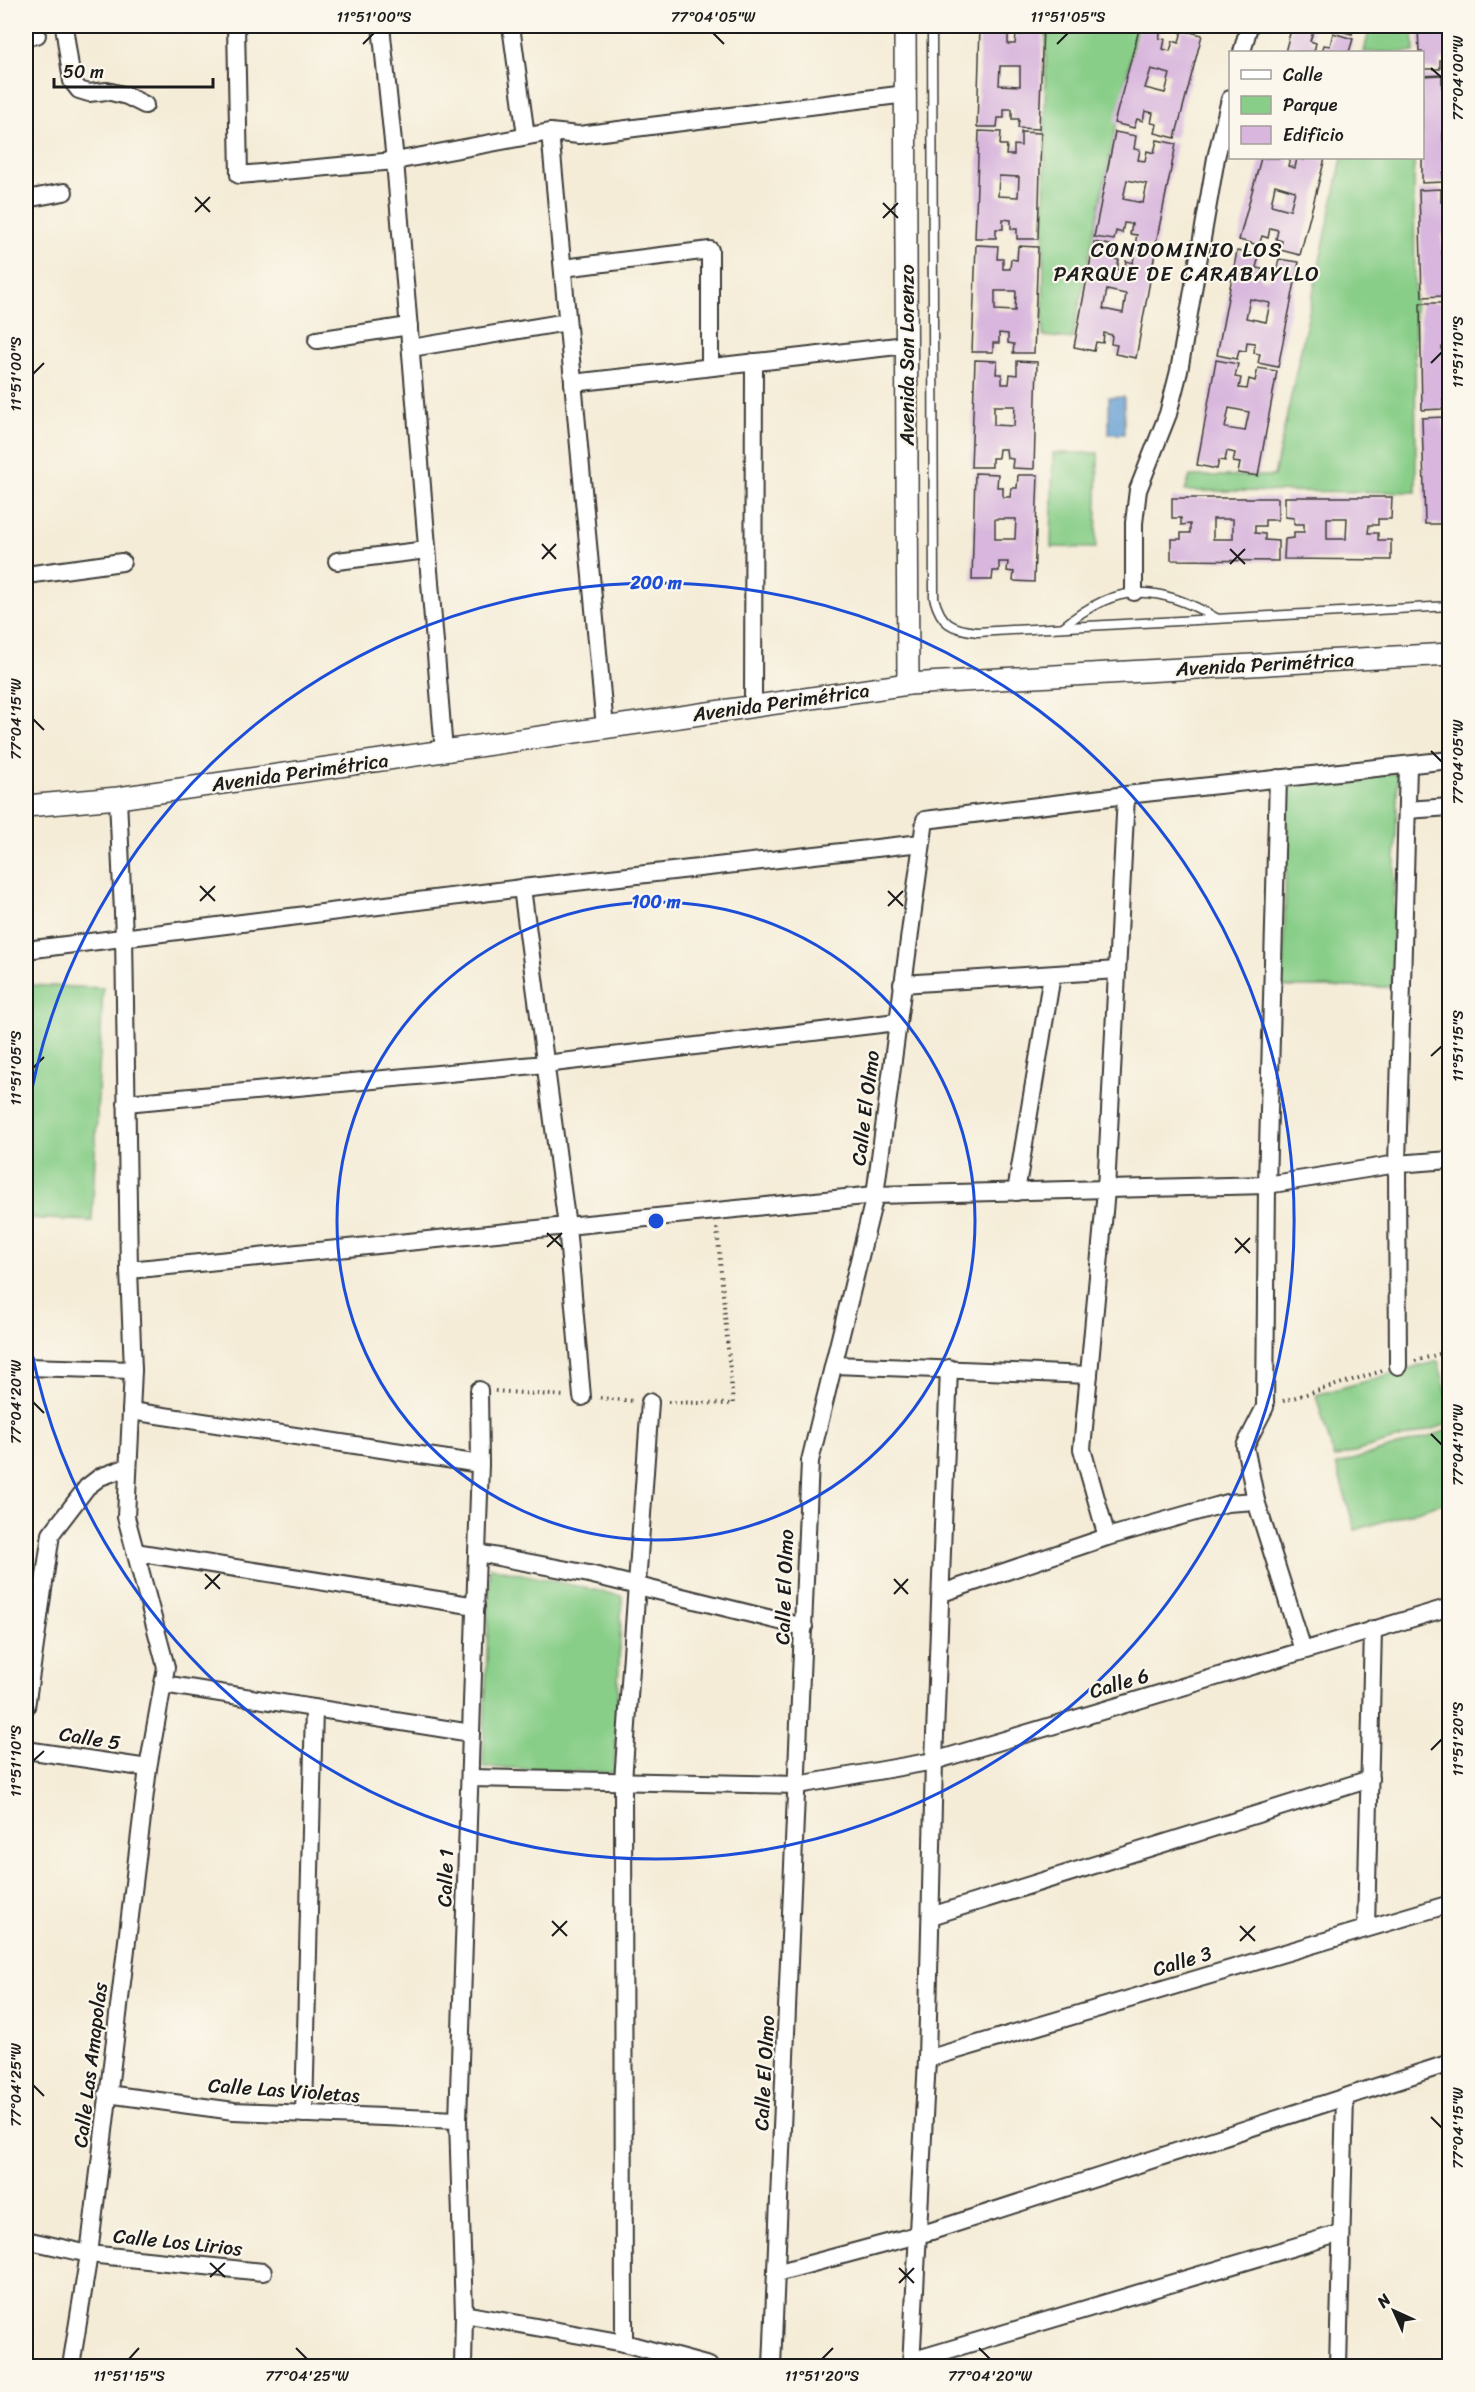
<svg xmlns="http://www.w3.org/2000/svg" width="1475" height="2392" font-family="Sriracha,sans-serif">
  <rect width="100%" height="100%" fill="#fbf7ec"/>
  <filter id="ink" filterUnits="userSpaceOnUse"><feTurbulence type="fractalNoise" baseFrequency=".0167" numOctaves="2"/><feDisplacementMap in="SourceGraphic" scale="12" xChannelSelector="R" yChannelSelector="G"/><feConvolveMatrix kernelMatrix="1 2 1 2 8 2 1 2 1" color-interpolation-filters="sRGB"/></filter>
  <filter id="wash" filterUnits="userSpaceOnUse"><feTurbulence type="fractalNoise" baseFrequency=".008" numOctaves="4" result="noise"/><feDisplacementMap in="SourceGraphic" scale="24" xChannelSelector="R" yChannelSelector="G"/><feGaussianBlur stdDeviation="1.35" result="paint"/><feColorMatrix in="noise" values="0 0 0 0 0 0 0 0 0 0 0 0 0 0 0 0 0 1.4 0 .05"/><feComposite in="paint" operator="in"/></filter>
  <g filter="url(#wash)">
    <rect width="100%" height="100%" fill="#f4ecd7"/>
    <g fill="#88ce88" stroke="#527552" stroke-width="1.5">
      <path d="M1046,26H1137L1072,339L1043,336Z"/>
      <path d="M1370,26H1413L1414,52H1364Z"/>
      <path d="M1342,158H1414L1416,492L1185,491L1190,476H1274Z"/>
      <path d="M1053,453H1098L1096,548L1051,547Z"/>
      <path d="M1398,773L1391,987H1283L1288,783Z"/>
      <path d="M26,985L103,988L92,1221L26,1218Z"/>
      <path d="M1438,1361L1449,1402V1424L1334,1458L1316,1395Z"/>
      <path d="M1449,1430V1501L1355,1530L1336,1465Z"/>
      <path d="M490,1567L622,1596L614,1773L483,1767Z"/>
    </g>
    <rect fill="#659ed3" stroke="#405d78" stroke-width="1.5" x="1109" y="397" width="15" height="37"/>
    <g id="blocks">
      <g fill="#d8b6dd" fill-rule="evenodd">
        <path d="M980,26H1002V34H1008V44H1015L1016,35H1022L1023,26H1043L1039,129L1018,128L1019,119H1012V109H1004V118H998L997,127H977ZM1000,66H1020V86L999,85Z"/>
        <path d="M1140,26H1162L1159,38L1165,39L1163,49L1170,51L1173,41L1179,43L1182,30L1202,35L1175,138L1155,133L1157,124L1151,123L1153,113L1145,111L1143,121L1137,119L1134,128L1114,123ZM1151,69L1170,74L1165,93L1145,88Z"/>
        <path d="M1292,26L1314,29L1310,41L1316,43L1314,52H1285Z"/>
        <path d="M1333,26H1355L1352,34L1332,29Z"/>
        <path d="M1418,26H1450V49L1446,50L1447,59L1440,60V69H1422V52H1419Z"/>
        <path d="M1333,33L1353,39L1349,52H1322L1324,45L1330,46Z"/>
        <path d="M1442,75V88H1448L1450,98V120H1443V140H1450V172L1443,173V182L1422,183V76Z"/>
        <path d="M979,131L1001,132L1000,145H1007L1006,155H1014V145L1021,146V132L1041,133L1038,239H1017V229H1011V220L1003,219V229H996V238H975ZM999,176L1019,177L1018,197L998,196Z"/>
        <path d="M1115,132L1136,136L1134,149L1140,150L1138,160L1145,161L1147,151L1154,153L1157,140L1176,144L1155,248L1135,244L1137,235L1130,234L1132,224L1124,223L1122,233L1116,231L1114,240L1094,237ZM1127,180L1147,184L1143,203L1123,199Z"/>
        <path d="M1261,158H1290L1288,166L1295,168L1297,158L1304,160V158H1325L1300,255L1280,250L1282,241L1276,239L1278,230L1270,228L1268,238L1262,236L1259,245L1239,240ZM1275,185L1295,191L1290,210L1271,205Z"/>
        <path d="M1441,189V202H1448V212H1450V234H1442V254H1450L1449,287H1442V296L1422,297L1419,190Z"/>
        <path d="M1094,242L1115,246L1113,259L1119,260L1117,269L1124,271L1126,261L1133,263L1135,250L1155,253L1136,358L1115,354L1117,345L1111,344L1112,335L1104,333L1103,343L1096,342L1094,351L1074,347ZM1107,290L1126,294L1123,313L1103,309Z"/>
        <path d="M976,245L998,246L997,259H1003V269H1010L1011,259L1017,260L1018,246L1038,247L1034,353H1013L1014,344L1008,343V334L999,333V343H993V352H972ZM995,291H1016L1015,311L995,310Z"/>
        <path d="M1237,251L1259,255L1256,268L1262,269L1260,278L1268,280L1270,270L1276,272L1279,259L1299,262L1278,367L1258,363L1260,354L1254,353L1255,343L1247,342L1246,351L1239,350L1237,359L1217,355ZM1250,299L1270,303L1266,322L1246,318Z"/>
        <path d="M1420,303H1442V316H1448L1450,347H1442L1443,367H1450L1449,400H1443V409L1422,410Z"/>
        <path d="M975,360L997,361L996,374H1002V384H1009L1010,374L1017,375V361L1037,362L1034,469L1012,468L1013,459L1007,458L1006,449H999L998,458H992V467H971ZM994,406H1015L1014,426L994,425Z"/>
        <path d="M1216,360L1238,364L1235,377L1241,378L1239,388L1247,389L1249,379L1255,381L1258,368L1277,371L1258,476L1238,473L1240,463L1233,462L1235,453L1227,451L1225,461L1219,460L1217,469L1197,465ZM1229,408L1249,412L1245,431L1225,428Z"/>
        <path d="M1444,417V430H1450V462H1445V482L1450,481V514L1445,515V524H1425L1422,418Z"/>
        <path d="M975,473L998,474L997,487H1003V497H1010L1011,488H1017L1018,475H1038L1034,582L1013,581L1014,572L1007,571L1008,562H999V571H993L992,580H972ZM995,519H1016L1015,539H995Z"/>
        <path d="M1285,497H1392L1391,519H1378V525H1369L1368,533H1378V540H1391V560L1284,559L1285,539L1294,538V532H1304V524H1294V518L1285,517ZM1327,518H1347L1346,539H1327Z"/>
        <path d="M1172,498H1278V520H1265V526H1255V533L1265,534V540L1278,541V561L1171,560V539H1181V533H1190V524L1181,525V518H1172ZM1213,519H1233V539H1213Z"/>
      </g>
    </g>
  </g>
  <g filter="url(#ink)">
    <use href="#blocks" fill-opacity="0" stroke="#3c3b38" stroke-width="1.5"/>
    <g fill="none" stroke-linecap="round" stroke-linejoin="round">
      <defs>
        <g id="service">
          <path d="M932,26L934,598C941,624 951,629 977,632L1450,606"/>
          <path d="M1063,627C1116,582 1158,584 1216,618"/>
        </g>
        <g id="minor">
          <path d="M64,26L72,81L79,90L89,93L107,91L127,96L145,105"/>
          <path d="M236,26L239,175L395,161L550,132L579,135L906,94"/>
          <path d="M381,26L395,161L444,751"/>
          <path d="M511,26L526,136"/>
          <path d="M26,37L37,35"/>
          <path d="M1242,52L1249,26"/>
          <path d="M550,132L605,728"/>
          <path d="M26,199L64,192"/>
          <path d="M563,268L710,250V367"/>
          <path d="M317,340L409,326"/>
          <path d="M411,348L567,322"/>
          <path d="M573,383L906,345"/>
          <path d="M337,561L427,550"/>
          <path d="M26,575L122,562"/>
          <path d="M1134,592V523L1138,490L1168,414L1179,371L1216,158L1230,99"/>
          <path d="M753,706L754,362"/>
          <path d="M1278,778L1267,1185L1265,1407L1245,1446L1256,1501L1303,1650"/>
          <path d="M1407,810L1450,807"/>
          <path d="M522,888L567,1226L582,1397"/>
          <path d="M26,950L522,888L921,843"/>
          <path d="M902,984L1117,970"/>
          <path d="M126,1103L545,1064L897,1022"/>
          <path d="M1016,1192L1052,975"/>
          <path d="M129,1270L875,1195L1267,1185L1397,1164L1450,1160"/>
          <path d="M834,1365L1089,1375"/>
          <path d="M1398,1366L1397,1164L1408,766"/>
          <path d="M26,1367L133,1370"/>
          <path d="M131,1411L480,1464"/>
          <path d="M1107,1537L1082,1449L1106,1190L1126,795"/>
          <path d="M135,1552L476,1606"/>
          <path d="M477,1553L589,1574L804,1627"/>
          <path d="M942,1593L1107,1537L1227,1503L1256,1501"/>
          <path d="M163,1684L471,1733"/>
          <path d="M26,1707L51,1534L87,1487L100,1477L128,1467"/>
          <path d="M26,1750L148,1768"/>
          <path d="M470,1778L798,1785L934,1761L1450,1607"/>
          <path d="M931,1916L1370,1779"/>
          <path d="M1366,1928L1373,1629"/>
          <path d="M927,2059L1450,1904"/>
          <path d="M107,2094L234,2111L458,2120"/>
          <path d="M304,2114L314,1708"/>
          <path d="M26,2240L89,2254L263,2272"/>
          <path d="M776,2273L932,2231L1450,2063"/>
          <path d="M464,2314L624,2343L709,2366"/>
          <path d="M624,2343L623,1781L650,1402"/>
          <path d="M911,2361L1341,2233"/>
          <path d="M71,2366L89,2254L148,1768L166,1667L126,1517L133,1370L129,1270L124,936L118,798"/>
          <path d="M463,2366L464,2314L458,2120L480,1464L479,1390"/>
          <path d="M772,2366L810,1461L875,1195L925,820L1126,795L1450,760"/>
          <path d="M911,2366L927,2059L934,1761L949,1368"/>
          <path d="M1338,2366L1345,2097"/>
        </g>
        <g id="tertiary">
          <path d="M905,26L908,684"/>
          <path d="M26,806L118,798L908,684L1450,654"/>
        </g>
      </defs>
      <use href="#service" stroke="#3c3b38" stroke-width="11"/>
      <use href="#minor" stroke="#3c3b38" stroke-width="20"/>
      <use href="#tertiary" stroke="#3c3b38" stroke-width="24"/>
      <g stroke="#3c3b38" stroke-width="4" stroke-dasharray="1.5 4.5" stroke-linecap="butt">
        <path d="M1415,1361L1450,1351"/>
        <path d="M495,1391L565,1396"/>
        <path d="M600,1398L634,1401"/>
        <path d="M1283,1401L1382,1371"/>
        <path d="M668,1402L733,1404L717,1228"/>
      </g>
      <use href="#service" stroke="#fff" stroke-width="8"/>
      <use href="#minor" stroke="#fff" stroke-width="16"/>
      <use href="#tertiary" stroke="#fff" stroke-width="21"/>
    </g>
  </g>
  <path fill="none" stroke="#1c1c1c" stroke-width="2" d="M713,33L724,44M363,44L374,33M1057,44L1068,33M1431,68L1442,78M195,197L210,212M883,203L898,218M195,212L210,197M883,218L898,203M1431,363L1442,352M33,374L44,363M542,544L556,559M1230,549L1245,564M542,559L556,544M1230,564L1245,549M33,719L44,730M1431,751L1442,762M200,886L215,901M888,891L903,906M200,901L215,886M888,906L903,891M1431,1056L1442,1046M33,1068L44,1057M547,1233L562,1247M1235,1238L1250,1253M547,1247L562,1233M1235,1253L1250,1238M33,1402L44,1413M1431,1434L1442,1445M205,1574L220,1589M894,1579L908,1594M205,1589L220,1574M894,1594L908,1579M1431,1750L1442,1739M33,1761L44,1751M552,1921L567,1936M1240,1926L1255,1941M552,1936L567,1921M1240,1941L1255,1926M33,2085L44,2096M1431,2117L1442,2128M210,2263L225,2277M899,2268L914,2283M210,2277L225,2263M899,2283L914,2268M296,2348L307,2359M979,2348L990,2359M129,2359L139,2348M822,2359L833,2348"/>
  <g fill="none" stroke="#1d4ed8" stroke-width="3">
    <circle cx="656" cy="1221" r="319"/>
    <path d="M26 1121A638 638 0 1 1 26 1321"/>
  </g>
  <g text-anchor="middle" stroke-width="4.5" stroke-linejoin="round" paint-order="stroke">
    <g font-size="20" fill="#1c1c1c" stroke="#fbf7ec">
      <text transform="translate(907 355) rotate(-90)" y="7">Avenida San Lorenzo</text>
      <text transform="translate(1265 664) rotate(-3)" y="7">Avenida Perimétrica</text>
      <text transform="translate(781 702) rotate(-8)" y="7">Avenida Perimétrica</text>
      <text transform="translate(300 772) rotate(-8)" y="7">Avenida Perimétrica</text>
      <text transform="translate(865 1108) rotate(-83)" y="7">Calle El Olmo</text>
      <text transform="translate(784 1587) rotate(-88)" y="7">Calle El Olmo</text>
      <text transform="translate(1119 1683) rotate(-17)" y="7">Calle 6</text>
      <text transform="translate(90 1738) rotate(9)" y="7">Calle 5</text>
      <text transform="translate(445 1878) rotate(-88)" y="7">Calle 1</text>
      <text transform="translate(1182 1961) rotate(-17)" y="7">Calle 3</text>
      <text transform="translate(90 2065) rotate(-83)" y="7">Calle Las Amapolas</text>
      <text transform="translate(764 2073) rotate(-87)" y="7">Calle El Olmo</text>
      <text transform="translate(284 2090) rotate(4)" y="7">Calle Las Violetas</text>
      <text transform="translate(178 2242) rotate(6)" y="7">Calle Los Lirios</text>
    </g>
    <g font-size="21" letter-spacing="1.5" fill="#1c1c1c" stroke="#fbf7ec">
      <text x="1187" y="257">CONDOMINIO LOS<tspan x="1187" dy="24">PARQUE DE CARABAYLLO</tspan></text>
    </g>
  </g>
  <circle cx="656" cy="1221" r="9" fill="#1d4ed8" stroke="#fbf7ec" stroke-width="3"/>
  <g font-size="18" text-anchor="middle" font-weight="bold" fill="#1d4ed8" stroke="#fbf7ec" stroke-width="4.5" stroke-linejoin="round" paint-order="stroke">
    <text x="656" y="589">200 m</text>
    <text x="656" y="908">100 m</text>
  </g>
  <rect width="1475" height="2392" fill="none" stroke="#fbf7ec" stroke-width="66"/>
  <rect x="1229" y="51" width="195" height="108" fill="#fbf7ec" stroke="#a29f99" stroke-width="1.5"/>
  <rect x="1241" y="70" width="30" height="9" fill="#ffffff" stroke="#a29f99" stroke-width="1.5"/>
  <text x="1283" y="81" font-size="18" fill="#1c1c1c">Calle</text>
  <rect x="1241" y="96" width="30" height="18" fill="#88ce88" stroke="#a29f99" stroke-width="1.5"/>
  <text x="1283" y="111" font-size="18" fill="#1c1c1c">Parque</text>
  <rect x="1241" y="126" width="30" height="18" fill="#d8b6dd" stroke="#a29f99" stroke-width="1.5"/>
  <text x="1283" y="141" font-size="18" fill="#1c1c1c">Edificio</text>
  <g transform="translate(1394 2311) rotate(315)" stroke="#fbf7ec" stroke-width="4.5" paint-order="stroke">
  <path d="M0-4.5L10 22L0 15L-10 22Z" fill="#1c1c1c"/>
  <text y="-9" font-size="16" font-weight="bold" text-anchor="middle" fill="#1c1c1c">N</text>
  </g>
  <path d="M54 78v9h159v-9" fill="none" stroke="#1c1c1c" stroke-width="3"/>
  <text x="63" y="78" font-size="18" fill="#1c1c1c" stroke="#fbf7ec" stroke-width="4.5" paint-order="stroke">50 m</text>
  <rect x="33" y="33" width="1409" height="2326" fill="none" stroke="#1c1c1c" stroke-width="2"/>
  <g font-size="15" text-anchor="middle" fill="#1c1c1c">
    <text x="374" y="22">11°51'00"S</text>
    <text x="713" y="22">77°04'05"W</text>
    <text x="1068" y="22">11°51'05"S</text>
    <text transform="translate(1458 78) rotate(-90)" y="5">77°04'00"W</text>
    <text transform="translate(1458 352) rotate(-90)" y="5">11°51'10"S</text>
    <text transform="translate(16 374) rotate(-90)" y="5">11°51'00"S</text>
    <text transform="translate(16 719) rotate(-90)" y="5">77°04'15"W</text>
    <text transform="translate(1458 762) rotate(-90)" y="5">77°04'05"W</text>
    <text transform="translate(1458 1046) rotate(-90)" y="5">11°51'15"S</text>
    <text transform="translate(16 1068) rotate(-90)" y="5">11°51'05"S</text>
    <text transform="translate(16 1402) rotate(-90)" y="5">77°04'20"W</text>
    <text transform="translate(1458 1445) rotate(-90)" y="5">77°04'10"W</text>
    <text transform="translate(1458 1739) rotate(-90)" y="5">11°51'20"S</text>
    <text transform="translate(16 1761) rotate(-90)" y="5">11°51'10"S</text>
    <text transform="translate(16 2085) rotate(-90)" y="5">77°04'25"W</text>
    <text transform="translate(1458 2128) rotate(-90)" y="5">77°04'15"W</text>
    <text x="129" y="2381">11°51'15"S</text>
    <text x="307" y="2381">77°04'25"W</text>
    <text x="822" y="2381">11°51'20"S</text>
    <text x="990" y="2381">77°04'20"W</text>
  </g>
</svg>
